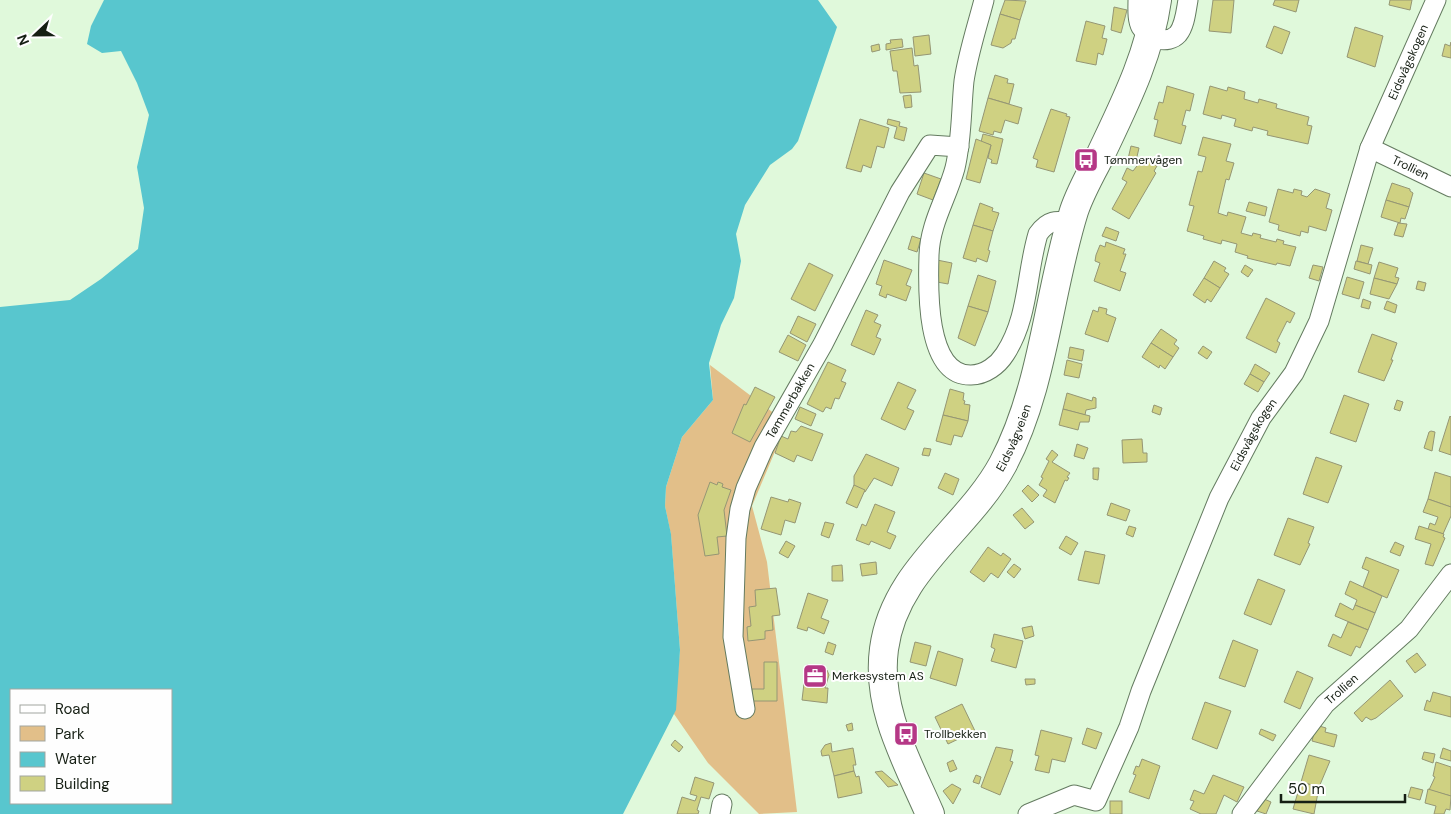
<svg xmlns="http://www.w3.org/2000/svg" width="1451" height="814" font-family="'DM Sans',sans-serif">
  <rect width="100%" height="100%" fill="#e0f9db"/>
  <path fill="#e2bf89" d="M710,365L787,423L752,506L767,562L797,812L759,814L708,763L674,714L680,650L671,535L665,506L666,487L682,437L713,400Z"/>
  <path fill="#58c6ce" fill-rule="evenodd" d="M104,0H818L837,27L798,141L792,149L770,165L745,205L736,234L741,261L734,298L721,325L709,363L713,400L682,437L666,487L665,506L671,534L680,650L676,710L623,814H0V307L70,300L101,279L138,249L144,208L137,167L149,115L137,83L121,51L102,53L87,44L91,26ZM11,690H171V803H11Z"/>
  <g fill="#cfd182" stroke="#959674">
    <path d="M1005,0L1026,1L1020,20L1000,14Z"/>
    <path d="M1213,0H1234L1231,33L1209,31Z"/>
    <path d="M1275,0H1299L1296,12L1273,5Z"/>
    <path d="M1390,0H1412L1410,10L1389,5Z"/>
    <path d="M1114,7L1127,10L1121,33L1111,30Z"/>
    <path d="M1000,14L1020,20L1015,39H1012L1011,43L1003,48L991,45Z"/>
    <path d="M1086,21L1105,26L1102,38L1107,39L1103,55L1098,53L1096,65L1076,61Z"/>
    <path d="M1274,26L1290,32L1282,54L1266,47Z"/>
    <path d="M1355,27L1383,36L1375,67L1347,57Z"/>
    <path d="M929,35L931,54L915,56L913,37Z"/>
    <path d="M902,39L903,47L886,50V44L891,43L890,40Z"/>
    <path d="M1451,42V58L1442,56L1445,44L1450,46Z"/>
    <path d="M879,44L880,50L872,52L871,46Z"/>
    <path d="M912,48L914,66L918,65L921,92L900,93L897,71H893L890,51Z"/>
    <path d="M995,75L1008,79L1007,83L1014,84L1009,104L988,98Z"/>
    <path d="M1167,86L1194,94L1190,111L1186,110L1182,125L1186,126L1181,144L1154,136L1158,120L1154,119L1159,102L1163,103Z"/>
    <path d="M1210,86L1227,91L1228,87L1245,92L1244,99L1258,103L1259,99L1277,104L1276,108L1309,117L1307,125L1312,126L1308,144L1267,135L1268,131L1253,127L1252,131L1234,126L1236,119L1222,115L1221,119L1203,114Z"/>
    <path d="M911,95L912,107L905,108L903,96Z"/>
    <path d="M988,98L1022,108L1018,124L1005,120L1001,133L994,131L993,135L979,131Z"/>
    <path d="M1051,109L1067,114L1066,116L1070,117L1054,172L1036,167L1038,160L1033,158Z"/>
    <path d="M860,119L889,128L884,148L877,146L871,168L863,165L861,172L846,168Z"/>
    <path d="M888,119L900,122L899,126L907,128L904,141L894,138L897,127L887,124Z"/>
    <path d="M983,134L1003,139L997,164L991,163L992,160L988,158L991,145L981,142Z"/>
    <path d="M1203,137L1231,144L1226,161L1234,163L1229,180L1226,179L1218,213L1227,216L1228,212L1246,217L1241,233L1252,236L1253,233L1261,235L1260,238L1276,242L1277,239L1284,241L1283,244L1296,247L1290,266L1277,263L1276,265L1247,258L1248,256L1235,252L1237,244L1222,240L1221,244L1203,239L1204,236L1187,231L1194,206L1189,205L1198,171L1202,172L1206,157L1198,155Z"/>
    <path d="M976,139L991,145L980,183L966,179Z"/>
    <path d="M1131,146L1139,148L1136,161L1128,159Z"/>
    <path d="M1143,158L1157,166L1154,171L1156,173L1129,219L1112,209L1127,182L1122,179L1127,168L1133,171Z"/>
    <path d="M924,173L941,179L933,200L917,194Z"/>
    <path d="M1392,183L1410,189V191L1413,193L1409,207L1386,200Z"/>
    <path d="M1278,189L1293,193L1294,189L1302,191L1301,195L1307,197L1315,189L1330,194L1326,208L1332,210L1326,231L1309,226L1308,233L1301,231L1300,236L1278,230L1279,225L1269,222Z"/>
    <path d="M1386,200L1409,207L1405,219L1401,218L1400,223L1381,217Z"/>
    <path d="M1249,202L1267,207L1265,216L1246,211Z"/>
    <path d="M980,203L993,208L992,211L999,213L993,231L973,225Z"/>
    <path d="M1398,223L1407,224L1403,237L1394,235Z"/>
    <path d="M973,225L993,231L988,250L990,251L987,262L977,258L976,262L963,258Z"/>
    <path d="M1106,227L1119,232L1116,241L1102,236Z"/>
    <path d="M912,236L921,239L917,252L908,249Z"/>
    <path d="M1106,242L1125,249L1123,254H1126L1120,271L1126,273L1120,291L1094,281L1100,263L1095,261L1096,255L1100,245L1105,247Z"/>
    <path d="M1361,245L1373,248L1368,264L1357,261Z"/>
    <path d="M884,260L912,270L906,285L911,287L906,301L887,294L886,298L879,295L882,286L876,284Z"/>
    <path d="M937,260L952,263L948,284L937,282Z"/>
    <path d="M1214,261L1226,268L1224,271L1229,274L1220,288L1204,278Z"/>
    <path d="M1356,261L1372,265L1370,274L1354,269Z"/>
    <path d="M1379,262L1398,268L1395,277L1399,278L1397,284L1374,278Z"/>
    <path d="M809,263L833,275L815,311L791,299Z"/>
    <path d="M1245,265L1253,270L1248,277L1241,272Z"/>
    <path d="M1313,265L1323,267L1319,281L1309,278Z"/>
    <path d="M978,275L996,281L988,312L968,306Z"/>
    <path d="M1347,277L1364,282L1359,299L1342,294Z"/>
    <path d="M1204,278L1220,288L1211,302L1207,299L1205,303L1193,295Z"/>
    <path d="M1374,278L1397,284L1389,299L1370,294Z"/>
    <path d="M1418,281L1426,283L1424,291L1416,289Z"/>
    <path d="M1266,298L1295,313L1290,323L1287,321L1277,341L1280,343L1276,353L1246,338Z"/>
    <path d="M1363,299L1371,302L1369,309L1361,307Z"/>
    <path d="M1387,301L1397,305L1395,313L1384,309Z"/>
    <path d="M968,306L988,312L975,346L958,338Z"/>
    <path d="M1099,307L1107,309L1106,314L1116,318L1108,342L1085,334L1093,310L1098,312Z"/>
    <path d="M866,310L878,315L874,322L881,325L876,337L881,339L874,355L851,345Z"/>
    <path d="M798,316L816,324L807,342L790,333Z"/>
    <path d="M1161,329L1177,340L1174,344L1179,348L1173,357L1151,343Z"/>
    <path d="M1372,334L1397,343L1391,360H1393L1384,381L1358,372Z"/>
    <path d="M788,335L806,345L798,361L779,352Z"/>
    <path d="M1151,343L1173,357L1165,369L1160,365L1159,368L1142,357Z"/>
    <path d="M1203,346L1212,352L1207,359L1198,353Z"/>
    <path d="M1070,347L1084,350L1082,361L1068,358Z"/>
    <path d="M1067,360L1082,364L1079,378L1064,375Z"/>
    <path d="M828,362L846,370L841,381L846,383L839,399L835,398L831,409L826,407L823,412L807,404Z"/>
    <path d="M1255,364L1270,373L1264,382L1250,374Z"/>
    <path d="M1250,374L1264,382L1258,392L1244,384Z"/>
    <path d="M898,382L916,390L907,408L914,411L905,430L881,419Z"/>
    <path d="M755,387L775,397L750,442L732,433L744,404L746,405Z"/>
    <path d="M950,389L964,393L963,400L965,401L964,404L970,405L968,421L943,415Z"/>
    <path d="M1067,393L1092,401L1093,397L1096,398V408L1086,410L1085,415L1063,409Z"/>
    <path d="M1344,395L1369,404L1356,442L1330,433Z"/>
    <path d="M1397,400L1403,402L1400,411L1394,409Z"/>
    <path d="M1154,405L1162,408L1160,415L1152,412Z"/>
    <path d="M800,407L816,414L811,426L795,419Z"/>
    <path d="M1063,409L1090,416L1089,422H1080L1078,430L1059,425Z"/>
    <path d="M943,415L968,421L962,437L954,435L951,445L936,441Z"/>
    <path d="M1450,416L1451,417V455L1439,451Z"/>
    <path d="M801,426L823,434L812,461L797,455L794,462L775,453L781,436L788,439L791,431L796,432Z"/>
    <path d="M1431,431L1435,432L1432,451L1424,448L1429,432Z"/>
    <path d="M1142,439L1143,453H1147V462L1123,463L1122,440Z"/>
    <path d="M1077,444L1088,448L1084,459L1074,456Z"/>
    <path d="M924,448L931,449L929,456L922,455Z"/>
    <path d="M1052,450L1058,455L1052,462L1070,473L1067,477L1069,478L1067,481L1065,480L1055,503L1043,496L1047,490L1039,485L1043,478L1041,477L1049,461L1046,459Z"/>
    <path d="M866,454L899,468L892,486L874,478L865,492L854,486V476Z"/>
    <path d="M1316,457L1342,466L1328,503L1303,494Z"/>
    <path d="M1093,468H1099L1098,480L1093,479Z"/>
    <path d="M1435,472L1451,477V507L1428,499Z"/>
    <path d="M945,473L959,479L953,495L938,488Z"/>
    <path d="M710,482L717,485L718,482L721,483L723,484L722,487L731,490L724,510L727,536L717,537L719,554L705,556L698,515Z"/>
    <path d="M854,485L865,490L857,508L846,503Z"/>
    <path d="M1028,485L1039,495L1032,502L1022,491Z"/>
    <path d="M771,497L788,502L789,499L801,503L795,523L785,520L781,535L761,529Z"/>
    <path d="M1428,499L1451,507V516L1443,534L1428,529L1430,523L1435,525L1438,517L1423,512Z"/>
    <path d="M1111,503L1130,510L1126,521L1107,515Z"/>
    <path d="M875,504L895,512L887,532L896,536L890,549L871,541L869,545L856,540L862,524L866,526Z"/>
    <path d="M1022,508L1034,522L1025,529L1013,515Z"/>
    <path d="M1288,518L1314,527L1308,543L1310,544L1300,565L1274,555Z"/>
    <path d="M825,522L834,524L829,538L821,535Z"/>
    <path d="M1129,526L1136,528L1133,537L1126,534Z"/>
    <path d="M1419,526L1444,534L1443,537L1445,538L1433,566L1425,564L1431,544L1415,539Z"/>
    <path d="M1066,536L1078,543L1071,555L1059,548Z"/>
    <path d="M786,541L795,546L788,558L779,553Z"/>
    <path d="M1395,542L1404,546L1400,556L1390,552Z"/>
    <path d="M988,547L1001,556L1003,553L1011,559L998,578L991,573L984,582L970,572Z"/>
    <path d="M1085,551L1105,555L1099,584L1078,580Z"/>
    <path d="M1366,557L1399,570L1387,598L1363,587L1369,571L1362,568Z"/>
    <path d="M876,562L877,574L862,576L860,564Z"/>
    <path d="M1014,564L1021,569L1014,578L1007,572Z"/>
    <path d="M842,565L843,581H832V566Z"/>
    <path d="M1258,579L1285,590L1271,625L1244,614Z"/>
    <path d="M1350,581L1382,596L1375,613L1355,605L1357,600L1345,594Z"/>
    <path d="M776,588L780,615L772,616L773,630L765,631V639L748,641L747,627L751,626L749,607L756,606L755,590Z"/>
    <path d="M808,593L828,600L821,618L829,621L824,634L808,627L807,631L797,628Z"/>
    <path d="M1340,603L1353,610L1355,605L1375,613L1368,630L1335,616Z"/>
    <path d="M1348,622L1368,630L1360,648L1356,646L1351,656L1328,646L1333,634L1341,638Z"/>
    <path d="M1032,626L1034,636L1025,639L1022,628Z"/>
    <path d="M994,634L1023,641L1016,668L991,661L995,649L991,647Z"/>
    <path d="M1233,640L1258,650L1245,687L1219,678Z"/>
    <path d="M828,642L836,645L833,655L825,652Z"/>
    <path d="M915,642L931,646L926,666L910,662Z"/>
    <path d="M938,651L963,659L956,686L930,678Z"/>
    <path d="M1417,653L1426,665L1415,673L1406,661Z"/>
    <path d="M764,662H777V701H752V689H764Z"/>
    <path d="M806,667L827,670L829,675L825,688H828L827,703L802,700Z"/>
    <path d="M1297,671L1313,678L1300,709L1284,702Z"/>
    <path d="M1025,679H1035V684L1026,685Z"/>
    <path d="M1390,680L1403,696L1376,718L1371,720L1366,717L1362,722L1354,713Z"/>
    <path d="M1433,692L1451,697V717L1424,710L1427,700L1430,702Z"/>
    <path d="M1205,702L1231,711L1217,749L1192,739Z"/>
    <path d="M962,704L975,731L948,744L935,717Z"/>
    <path d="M852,723L853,730L848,731L846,725Z"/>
    <path d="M1316,725L1326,728L1325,732L1337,735L1334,747L1312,741Z"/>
    <path d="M1087,728L1102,733L1096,749L1082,744Z"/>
    <path d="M1261,729L1276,735L1273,741L1259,734Z"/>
    <path d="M1041,730L1072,738L1065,762L1052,759L1049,773L1035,770L1039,756L1035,755Z"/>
    <path d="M675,740L683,747L679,752L671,745Z"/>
    <path d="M831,743L832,752L853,748L856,765H853L854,771L834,776L829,755L822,756L821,751L825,745Z"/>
    <path d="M996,747L1013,750L1010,761L1013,762L1000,795L981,787Z"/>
    <path d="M1443,748L1451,751V761L1440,758Z"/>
    <path d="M1424,752L1435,754L1433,763L1422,759Z"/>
    <path d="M1309,755L1330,761L1319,787L1301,782Z"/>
    <path d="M1142,759L1160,766L1149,799L1129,792L1136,775L1133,774L1136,766L1139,767Z"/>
    <path d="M953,760L957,769L950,772L947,763Z"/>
    <path d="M1436,762L1451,767V796L1429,790L1435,777L1433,776Z"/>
    <path d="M854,771L856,777L859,776L862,793L838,798L834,776Z"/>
    <path d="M882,771L898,785L888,787L875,772Z"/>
    <path d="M976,775L981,777L979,784L973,782Z"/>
    <path d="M1213,775L1244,787L1237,802L1224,795L1216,814H1201L1190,809L1194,801L1190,800L1194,790L1204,794Z"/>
    <path d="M695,777L714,783L709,799L701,797L697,810L699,811L698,814H677L682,797L695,801L697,796L690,794Z"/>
    <path d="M1301,782L1319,787L1314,814L1293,809Z"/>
    <path d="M952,784L961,789L953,804L943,791Z"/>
    <path d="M1411,787L1423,790L1420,800L1408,797Z"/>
    <path d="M1428,789L1451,796L1450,810L1446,809L1444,814H1434L1436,806L1425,803Z"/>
    <path d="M1262,798L1271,802L1266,814L1257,811Z"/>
    <rect x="1110" y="801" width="12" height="13"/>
  </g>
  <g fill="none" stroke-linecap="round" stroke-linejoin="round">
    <defs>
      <g id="minor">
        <path d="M984,0C977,27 968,54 964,81C961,110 962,139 955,168C947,198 930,223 929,255C928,286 925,376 971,375C985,375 998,365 1005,354C1029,317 1026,274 1038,234C1048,220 1056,220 1071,223"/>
        <path d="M1138,0C1138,8 1137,20 1141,27C1148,39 1168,45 1178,34C1185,25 1186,11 1188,0"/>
        <path id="s1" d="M1370,148L1451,187"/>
        <path id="s2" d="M745,709L733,637L736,538L740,509L746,488L764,447L823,344L900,192L930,145L959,147"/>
        <path d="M720,814L722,804"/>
        <path id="s3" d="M1028,814L1074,795L1096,801L1129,727L1141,691L1219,498L1261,418L1294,373L1319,321L1370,148L1436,0"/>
        <path id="s4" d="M1242,814L1325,704L1409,629L1451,574"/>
      </g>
      <g id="primary">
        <path id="s5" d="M930,814C907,761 876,708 884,649C894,570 968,529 1003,464C1044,386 1048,294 1074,211C1080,193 1090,175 1099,158C1123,107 1149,57 1157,0"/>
      </g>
    </defs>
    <use href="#minor" stroke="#647b60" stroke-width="21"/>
    <use href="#primary" stroke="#647b60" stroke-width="30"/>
    <use href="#minor" stroke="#fff" stroke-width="19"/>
    <use href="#primary" stroke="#fff" stroke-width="28"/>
  </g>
  <defs>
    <symbol id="bus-square" viewBox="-11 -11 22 22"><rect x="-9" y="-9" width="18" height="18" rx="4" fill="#b53886" stroke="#fefefe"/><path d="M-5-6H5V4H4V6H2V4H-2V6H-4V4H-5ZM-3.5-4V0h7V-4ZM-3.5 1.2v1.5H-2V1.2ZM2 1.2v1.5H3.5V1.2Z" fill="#fff"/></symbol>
    <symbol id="office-square" viewBox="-11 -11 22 22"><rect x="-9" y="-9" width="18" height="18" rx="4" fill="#b53886" stroke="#fefefe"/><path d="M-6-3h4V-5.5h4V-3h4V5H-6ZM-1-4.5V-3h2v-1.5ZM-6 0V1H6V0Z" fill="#fff"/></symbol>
  </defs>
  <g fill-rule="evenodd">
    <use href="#bus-square" x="1072" y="146" width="28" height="28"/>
    <use href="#office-square" x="801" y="662" width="28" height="28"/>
    <use href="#bus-square" x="892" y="720" width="28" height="28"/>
  </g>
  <g text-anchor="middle" stroke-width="4" stroke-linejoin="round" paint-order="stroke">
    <g font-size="12" fill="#161f14" stroke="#fefefe">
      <text dy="4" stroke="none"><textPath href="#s3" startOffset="878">Eidsvågskogen</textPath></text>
      <text dy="4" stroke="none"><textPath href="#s1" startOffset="45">Trollien</textPath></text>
      <text dy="4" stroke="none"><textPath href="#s2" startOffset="321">Tømmerbakken</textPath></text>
      <text dy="4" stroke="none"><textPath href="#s3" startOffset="472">Eidsvågskogen</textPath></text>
      <text dy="4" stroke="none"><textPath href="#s5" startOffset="425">Eidsvågveien</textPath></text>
      <text dy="4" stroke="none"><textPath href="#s4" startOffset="160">Trollien</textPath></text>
    </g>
    <g font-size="12" fill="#161f14" stroke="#fefefe" text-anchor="start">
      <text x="1104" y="164">Tømmervågen</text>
      <text x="832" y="680">Merkesystem AS</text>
      <text x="924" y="738">Trollbekken</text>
    </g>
  </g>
  <rect x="10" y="689" width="162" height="115" fill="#fefefe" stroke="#a1a5a0"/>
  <rect x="20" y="705" width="25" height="8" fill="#ffffff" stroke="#a1a5a0"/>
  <text x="55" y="714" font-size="15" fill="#161f14">Road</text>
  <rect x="20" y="726" width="25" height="15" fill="#e2bf89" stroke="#a1a5a0"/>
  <text x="55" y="739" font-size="15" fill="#161f14">Park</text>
  <rect x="20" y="752" width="25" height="15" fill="#58c6ce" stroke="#a1a5a0"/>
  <text x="55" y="764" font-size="15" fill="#161f14">Water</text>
  <rect x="20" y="776" width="25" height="15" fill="#cfd182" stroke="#a1a5a0"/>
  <text x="55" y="789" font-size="15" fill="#161f14">Building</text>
  <g transform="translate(35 35) rotate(248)" stroke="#fefefe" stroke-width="4" paint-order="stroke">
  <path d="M0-4L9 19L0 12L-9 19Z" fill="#161f14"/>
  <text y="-8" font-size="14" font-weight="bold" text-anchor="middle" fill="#161f14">N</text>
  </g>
  <path d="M1281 794v8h124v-8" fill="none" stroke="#161f14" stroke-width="2.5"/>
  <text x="1288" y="794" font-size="15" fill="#161f14" stroke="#fefefe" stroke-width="4" paint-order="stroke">50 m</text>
</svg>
